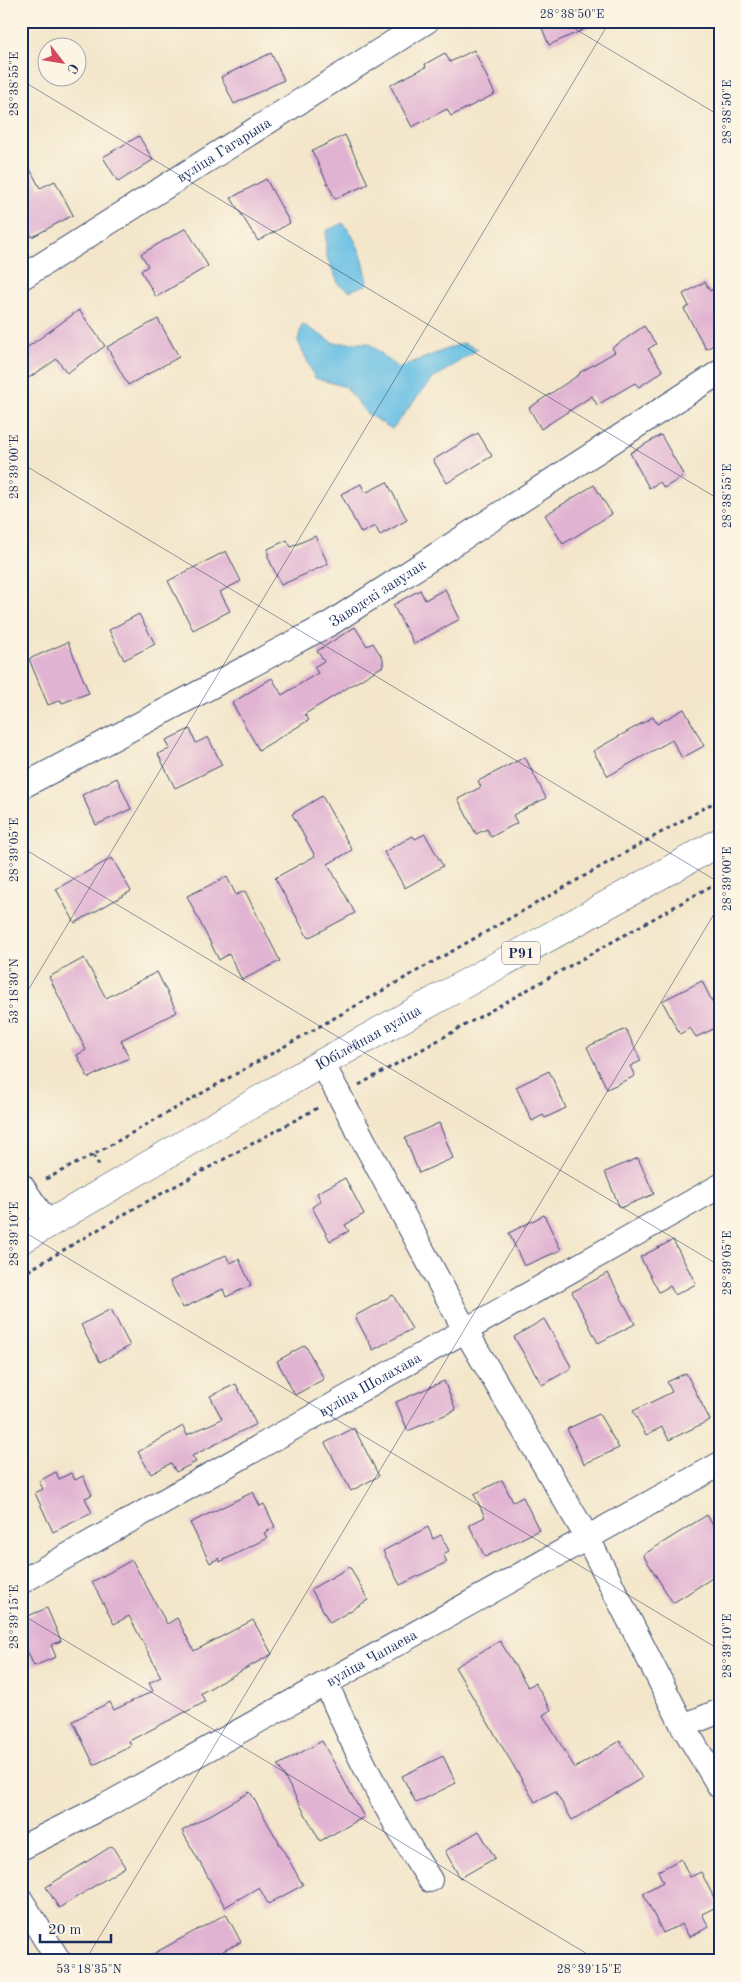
<svg xmlns="http://www.w3.org/2000/svg" width="741" height="1982" font-family="'Old Standard TT',serif">
  <rect width="100%" height="100%" fill="#fcf5e5"/>
  <filter id="ink" filterUnits="userSpaceOnUse"><feTurbulence type="fractalNoise" baseFrequency=".02" numOctaves="2"/><feDisplacementMap in="SourceGraphic" scale="10" xChannelSelector="R" yChannelSelector="G"/><feConvolveMatrix kernelMatrix="1 2 1 2 8 2 1 2 1" color-interpolation-filters="sRGB"/></filter>
  <filter id="wash" filterUnits="userSpaceOnUse"><feTurbulence type="fractalNoise" baseFrequency=".0096" numOctaves="4" result="noise"/><feDisplacementMap in="SourceGraphic" scale="20" xChannelSelector="R" yChannelSelector="G"/><feGaussianBlur stdDeviation="1.12" result="paint"/><feColorMatrix in="noise" values="0 0 0 0 0 0 0 0 0 0 0 0 0 0 0 0 0 1.4 0 .05"/><feComposite in="paint" operator="in"/></filter>
  <g filter="url(#wash)">
    <rect width="100%" height="100%" fill="#f3e6ca"/>
    <g fill="#67c0e4" stroke="#4178a1">
      <path d="M343,223C359,243 364,259 368,284L350,291L339,285L326,255V231Z"/>
      <path d="M302,324L334,343H369L398,368L463,343L478,349L431,380L392,429L366,413L346,387L315,378L298,341Z"/>
    </g>
    <g id="blocks">
      <g fill="#e1b3d2">
        <path d="M539,21H603L549,45Z"/>
        <path d="M474,50L495,94L451,116L447,109L412,127L390,85L426,67L425,64L445,53L450,62Z"/>
        <path d="M271,53L284,80L234,104L221,77Z"/>
        <path d="M345,135L368,184L335,199L312,151Z"/>
        <path d="M139,136L153,160L118,182L103,157Z"/>
        <path d="M21,152L40,188L55,181L73,215L32,237L21,216Z"/>
        <path d="M266,179L290,223L258,241L231,198Z"/>
        <path d="M186,228L208,266L156,297L141,271L148,266L141,254Z"/>
        <path d="M705,282L710,291L720,285V342L706,349L684,309L689,306L683,294Z"/>
        <path d="M79,310L105,346L67,373L57,359L21,383V352Z"/>
        <path d="M158,319L179,357L128,385L107,347Z"/>
        <path d="M644,326L656,344L648,349L663,371L639,387L635,383L597,405L592,396L541,429L529,408L580,374L579,373L615,352L612,348Z"/>
        <path d="M478,433L492,456L447,483L433,460Z"/>
        <path d="M661,435L684,476L664,488L660,482L649,488L630,453Z"/>
        <path d="M387,482L407,520L380,535L375,526L361,533L341,494L361,484L365,493Z"/>
        <path d="M594,485L612,514L563,544L545,515Z"/>
        <path d="M315,536L328,564L281,585L268,557V549L287,540L291,547Z"/>
        <path d="M226,551L241,581L220,592L230,611L193,630L168,581Z"/>
        <path d="M445,589L460,619L414,644L393,605L420,590L425,600Z"/>
        <path d="M139,614L155,644L124,660L109,630Z"/>
        <path d="M355,627L367,646L373,643L383,659V666L305,714L309,720L259,750L232,703L272,678L282,695L318,673L314,667L324,661L317,651Z"/>
        <path d="M68,642L89,693L62,703L61,700L48,705L29,659Z"/>
        <path d="M684,709L704,746L682,758L672,740L608,776L593,751L653,717L657,724Z"/>
        <path d="M190,729L196,743L208,737L222,765L175,788L158,754L170,749L166,740Z"/>
        <path d="M525,757L546,798L513,815L517,823L491,837L487,829L476,834L458,799L481,787L478,781Z"/>
        <path d="M117,778L131,809L96,825L82,795Z"/>
        <path d="M322,796L352,850L328,864L355,913L308,938L275,878L315,856L292,814Z"/>
        <path d="M425,834L443,866L405,888L384,852L413,836L415,839Z"/>
        <path d="M112,858L131,891L75,923L56,889Z"/>
        <path d="M227,877L236,895L245,891L280,961L242,980L229,954L219,960L187,896Z"/>
        <path d="M84,958L106,998L157,972L177,1012L121,1040L129,1058L88,1078L77,1055L86,1050L49,977Z"/>
        <path d="M702,981L720,1018V1026L696,1037L690,1028L680,1034L662,1001Z"/>
        <path d="M626,1029L641,1061L630,1066L635,1076L607,1089L587,1047Z"/>
        <path d="M549,1071L566,1108L545,1118L543,1115L532,1121L516,1087Z"/>
        <path d="M439,1123L453,1158L419,1173L405,1138Z"/>
        <path d="M638,1158L654,1194L620,1208L605,1172Z"/>
        <path d="M345,1178L364,1214L345,1225L349,1231L330,1241L312,1207L321,1201L317,1193Z"/>
        <path d="M544,1215L561,1250L524,1266L509,1233Z"/>
        <path d="M673,1240L696,1284L675,1295L670,1286L659,1292L640,1257Z"/>
        <path d="M226,1255L230,1263L239,1259L251,1285L226,1297L223,1289L183,1308L170,1281Z"/>
        <path d="M608,1273L635,1324L598,1343L572,1292Z"/>
        <path d="M393,1295L412,1329L373,1350L355,1316Z"/>
        <path d="M111,1309L130,1346L100,1362L81,1325Z"/>
        <path d="M544,1319L572,1368L542,1385L514,1337Z"/>
        <path d="M305,1345L324,1379L295,1395L277,1361Z"/>
        <path d="M686,1373L710,1420L669,1440L662,1427L646,1435L633,1411L672,1392L667,1382Z"/>
        <path d="M444,1381L456,1410L408,1431L396,1402Z"/>
        <path d="M236,1384L256,1424L192,1456L196,1462L176,1472L171,1463L151,1474L138,1452L183,1426L187,1435L222,1419L210,1396Z"/>
        <path d="M599,1414L619,1448L584,1464L567,1429Z"/>
        <path d="M354,1428L379,1476L351,1491L325,1443Z"/>
        <path d="M56,1472L59,1479L71,1473L75,1480L83,1476L92,1495L85,1498L92,1513L53,1532L35,1493L43,1489L39,1481Z"/>
        <path d="M502,1480L513,1502L523,1497L539,1530L485,1557L469,1525L485,1517L474,1494Z"/>
        <path d="M253,1492L260,1506L264,1504L275,1527L264,1533L267,1538L220,1562L219,1558L210,1563L190,1523Z"/>
        <path d="M707,1515L720,1537V1573L673,1603L643,1555Z"/>
        <path d="M428,1527L433,1539L441,1535L449,1551L443,1554L447,1562L400,1585L383,1551Z"/>
        <path d="M132,1560L167,1624L177,1618L194,1651L253,1620L272,1654L201,1693L205,1702L129,1741L131,1746L94,1765L73,1721L110,1702L114,1710L153,1691L149,1683L161,1677L129,1616L114,1624L92,1582Z"/>
        <path d="M350,1567L368,1600L330,1623L311,1589Z"/>
        <path d="M47,1608L61,1641L51,1645L56,1657L34,1666L21,1637V1619Z"/>
        <path d="M500,1641L528,1687L535,1683L551,1710L543,1715L575,1768L620,1741L642,1778L572,1820L555,1791L535,1802L455,1667Z"/>
        <path d="M322,1741L364,1817L320,1841L278,1765Z"/>
        <path d="M443,1756L456,1783L416,1803L402,1776Z"/>
        <path d="M250,1792L303,1885L268,1904L259,1887L225,1907L182,1831Z"/>
        <path d="M479,1831L495,1858L460,1878L445,1851Z"/>
        <path d="M112,1846L125,1867L59,1908L46,1887Z"/>
        <path d="M681,1859L690,1877L701,1872L718,1906L702,1914L709,1927L689,1937L682,1924L663,1933L643,1893L663,1882L658,1871Z"/>
        <path d="M226,1914L241,1942L223,1951L228,1961H140Z"/>
      </g>
    </g>
  </g>
  <g filter="url(#ink)">
    <use href="#blocks" fill-opacity="0" stroke="#3b4a6e" stroke-width="1"/>
    <g fill="none" stroke-linecap="round" stroke-linejoin="round">
      <defs>
        <g id="minor">
          <path id="s1" d="M21,278L427,21"/>
          <path id="s2" d="M21,787L331,623L720,372"/>
          <path d="M322,1063L465,1330L587,1537L683,1726L720,1787"/>
          <path d="M21,1185L48,1224"/>
          <path id="s3" d="M21,1582L720,1186"/>
          <path d="M326,1683C355,1750 390,1819 430,1880"/>
          <path d="M683,1726L720,1711"/>
          <path id="s4" d="M21,1848L105,1806L720,1464"/>
          <path d="M21,1900L59,1961"/>
        </g>
        <g id="major">
          <path id="s5" d="M21,1240L322,1063L720,842"/>
        </g>
      </defs>
      <use href="#minor" stroke="#3b4a6e" stroke-width="26"/>
      <use href="#major" stroke="#3b4a6e" stroke-width="29"/>
      <g stroke="#3b4a6e" stroke-width="3" stroke-dasharray="4 4" stroke-linecap="butt">
        <path d="M359,1085L720,881"/>
        <path d="M93,1155L99,1165"/>
        <path d="M46,1179L93,1155L720,799"/>
        <path d="M21,1275L128,1212L319,1107"/>
      </g>
      <use href="#minor" stroke="#fff" stroke-width="24"/>
      <use href="#major" stroke="#fff" stroke-width="28"/>
    </g>
  </g>
  <path fill="none" stroke="#1b2f5e" stroke-width="1" stroke-opacity="0.45" d="M562,21L720,116M21,80L720,500M21,463L720,883M21,847L720,1266M21,1002L610,21M21,1230L720,1650M21,1614L599,1961M85,1961L720,904"/>
  <g text-anchor="middle" stroke-width="4" stroke-linejoin="round" paint-order="stroke">
    <rect fill="#fcf5e5" stroke="#5e6a86" stroke-width="1" x="502" y="941.5" width="38" height="23" rx="4"/>
    <g font-size="14" font-weight="bold" fill="#1b2f5e">
      <text x="521" y="958">Р91</text>
    </g>
    <g font-size="15" fill="#1b2f5e" stroke="#fcf5e5">
      <text dy="5" stroke="none"><textPath href="#s1" startOffset="240">вуліца Гагарына</textPath></text>
      <text dy="5" stroke="none"><textPath href="#s2" startOffset="406">Заводскі завулак</textPath></text>
      <text dy="5" stroke="none"><textPath href="#s5" startOffset="402">Юбілейная вуліца</textPath></text>
      <text dy="5" stroke="none"><textPath href="#s3" startOffset="401">вуліца Шолахава</textPath></text>
      <text dy="5" stroke="none"><textPath href="#s4" startOffset="399">вуліца Чапаева</textPath></text>
    </g>
  </g>
  <rect width="741" height="1982" fill="none" stroke="#fcf5e5" stroke-width="55"/>
  <g transform="translate(62 62) rotate(121)"><circle r="24" fill="#fcf5e5" stroke="#a2a6af"/>
  <path d="M0-4L9 19L0 12L-9 19Z" fill="#d1495b"/>
  <text y="-8" font-size="14" font-weight="bold" text-anchor="middle" fill="#1b2f5e">С</text>
  </g>
  <path d="M40 1934v8h71v-8" fill="none" stroke="#1b2f5e" stroke-width="2.5"/>
  <text x="48" y="1934" font-size="15" fill="#1b2f5e" stroke="#fcf5e5" stroke-width="4" paint-order="stroke">20 m</text>
  <rect x="28" y="28" width="686" height="1926" fill="none" stroke="#1b2f5e" stroke-width="2"/>
  <g font-size="12" text-anchor="middle" fill="#1b2f5e">
    <text x="572" y="18">28°38'50"E</text>
    <text transform="translate(14 84) rotate(-90)" y="4">28°38'55"E</text>
    <text transform="translate(727 112) rotate(-90)" y="4">28°38'50"E</text>
    <text transform="translate(14 467) rotate(-90)" y="4">28°39'00"E</text>
    <text transform="translate(727 496) rotate(-90)" y="4">28°38'55"E</text>
    <text transform="translate(14 850) rotate(-90)" y="4">28°39'05"E</text>
    <text transform="translate(727 879) rotate(-90)" y="4">28°39'00"E</text>
    <text transform="translate(14 991) rotate(-90)" y="4">53°18'30"N</text>
    <text transform="translate(14 1234) rotate(-90)" y="4">28°39'10"E</text>
    <text transform="translate(727 1263) rotate(-90)" y="4">28°39'05"E</text>
    <text transform="translate(14 1617) rotate(-90)" y="4">28°39'15"E</text>
    <text transform="translate(727 1646) rotate(-90)" y="4">28°39'10"E</text>
    <text x="89" y="1973">53°18'35"N</text>
    <text x="589" y="1973">28°39'15"E</text>
  </g>
</svg>
